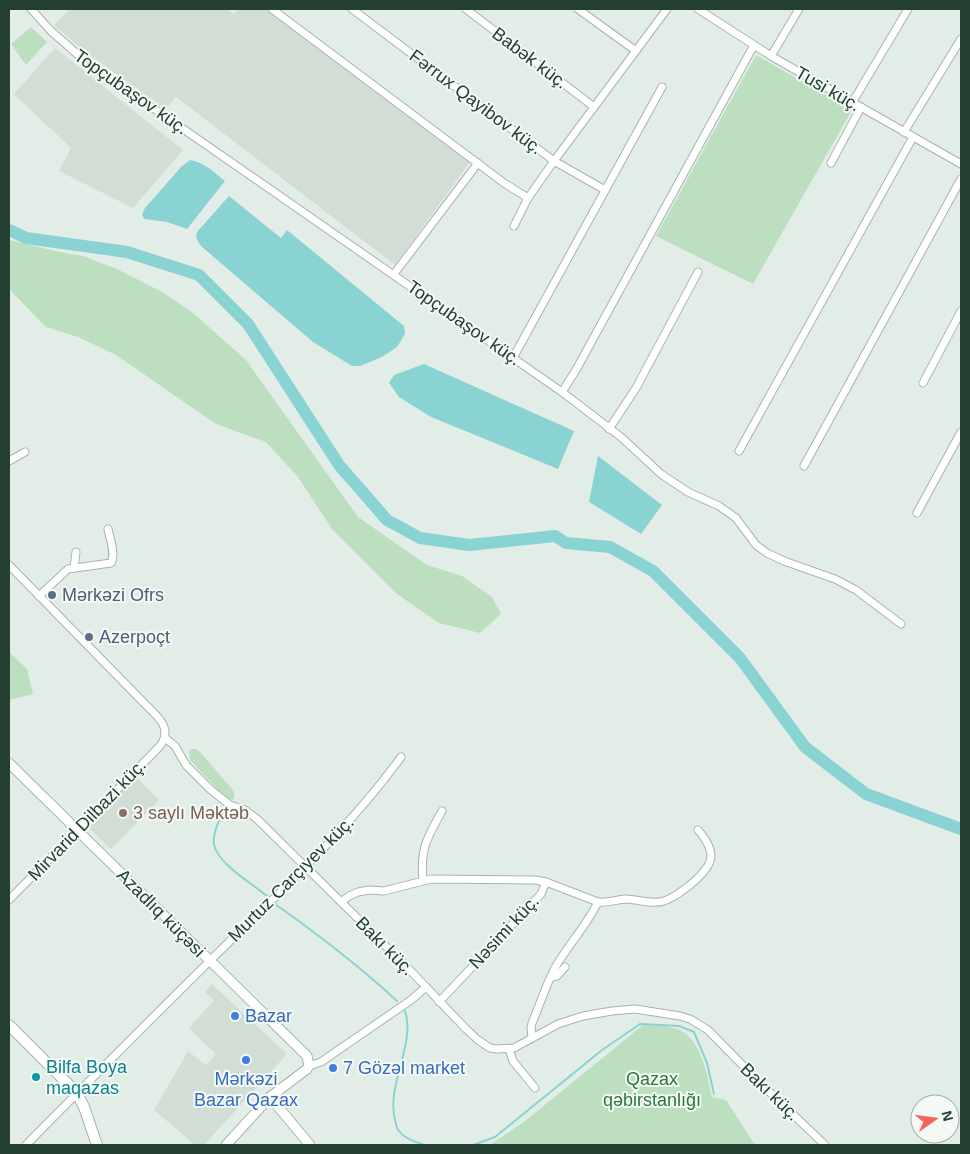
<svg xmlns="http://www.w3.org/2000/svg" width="970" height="1154" font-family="Arial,sans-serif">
  <rect width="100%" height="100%" fill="#e3ede7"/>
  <g fill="#d1ddd5">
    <path d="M70,9H227L234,14L238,9H267L470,162L395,265L176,97L166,109L85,52L54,25Z"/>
    <path d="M55,48L183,150L133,208L59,171L71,148L14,94Z"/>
    <path d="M136,777L159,800L111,849L87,826Z"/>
    <path d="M212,984L287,1054L204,1145H195L154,1110L188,1051L206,1065L216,1054L189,1028L214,1000L205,992Z"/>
  </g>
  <g fill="#bbdfbf">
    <path d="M31,27L47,42L26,65L11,44Z"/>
    <path d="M756,55L852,110L753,284L656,236Z"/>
    <path d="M9,240L60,252L83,256L117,269L164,293L193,313L246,360L358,517L427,565L462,576L492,597L501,614L480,633L439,623L397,594L332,529L298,477L266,442L216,424L116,355L78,337L46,327L9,289Z"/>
    <path d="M9,652L27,669L33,694L9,700Z"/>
    <path d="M191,749H196L200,752L232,789L234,793V799L230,800L227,799L190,760L189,752Z"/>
    <path d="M643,1025C653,1026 664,1025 674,1028C701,1035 707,1074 712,1097L726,1100L755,1145H490L525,1121Z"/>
  </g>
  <g fill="#89d4d3">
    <path d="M190,160C204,162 215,173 225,181L187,229L167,222L144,219L142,214L145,208L181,167Z"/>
    <path d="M229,196L281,238L287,230L404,326L405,334L397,347L382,357L360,366H352L313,342L201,246L196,238L197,232Z"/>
    <path d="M424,364L574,431L558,469L431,417L399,397L389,383L394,375Z"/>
    <path d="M598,456L662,505L641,534L589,502Z"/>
  </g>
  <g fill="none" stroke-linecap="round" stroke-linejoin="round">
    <g stroke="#89d4d3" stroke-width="2">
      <path d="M226,806C221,817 212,832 214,844C216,862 252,884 267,896"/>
      <path d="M275,904C319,935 357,964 397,1001"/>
      <path d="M405,1011C416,1043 386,1085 395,1120C396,1124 396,1128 399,1131C405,1139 416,1142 425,1145"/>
      <path d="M473,1145L495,1137L602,1050L640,1024L679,1026L694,1032L707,1063L714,1094"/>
    </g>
    <path stroke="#89d4d3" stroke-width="12" d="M9,230L26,238L127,252L199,275L248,324L339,465L387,520L420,538L469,545L555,536L566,543L610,547L653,571L740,658L805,747L866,794L961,829"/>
    <defs>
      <g id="minor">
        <path d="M31,9L51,31L84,60L562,392L621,437L661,474L688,492L719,506L736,518L756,545L767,553L784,561L835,579L856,590L901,624"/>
        <path d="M272,9L504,183L528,198"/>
        <path d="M352,9L554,161L605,190"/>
        <path d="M466,9L594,107"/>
        <path d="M578,9L636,51"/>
        <path d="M698,9L771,56L961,164"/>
        <path d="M771,56L799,9"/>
        <path d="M852,103L908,9"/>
        <path d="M904,132L961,39"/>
        <path d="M831,163L861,107"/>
        <path d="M514,226L528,198L554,161L667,9"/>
        <path d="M394,274L478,163"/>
        <path d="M513,358L662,87"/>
        <path d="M923,383L961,311"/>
        <path d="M562,392L576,370L754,45"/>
        <path d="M609,429L636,388L698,272"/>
        <path d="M739,451L913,137"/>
        <path d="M9,461L25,452"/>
        <path d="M804,466L961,179"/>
        <path d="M917,513L961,432"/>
        <path d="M9,565L145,704C158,717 174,729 159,747L9,900"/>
        <path d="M74,568L76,552"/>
        <path d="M39,596L68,569L111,563C116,554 110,539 108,529"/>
        <path d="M165,738L175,746L186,765L211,790L230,805L245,810L257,819L406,966L466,1029L478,1040L490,1048L497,1049L514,1048L558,1024L583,1016L612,1011L635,1009L680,1016L690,1019L708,1030L759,1082L825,1145"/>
        <path d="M423,880C420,848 427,838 442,811"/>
        <path d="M341,902L349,896L358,892L369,890L384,891L431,879L535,880L546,882"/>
        <path d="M598,902C607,903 616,900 625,899C638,899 651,905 664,901C674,898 682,891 690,885C713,866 719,854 698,830"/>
        <path d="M551,977L557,976L565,967"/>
        <path d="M439,1002L541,894L546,882L598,902C587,925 569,944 556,966C546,984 540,1005 532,1023L531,1028L532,1038"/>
        <path d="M509,1049L513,1061L535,1088"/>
        <path d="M309,1066L321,1062L411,1000L426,987"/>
        <path d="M26,1145C93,1077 161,1009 229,942C289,883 352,825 401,757"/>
      </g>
      <g id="tertiary">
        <path d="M9,763L307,1056L309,1066L307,1069L270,1097L226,1145"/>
        <path d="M270,1097L310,1145"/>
      </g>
      <path id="secondary" d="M9,1025L77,1093L84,1107L97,1145"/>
    </defs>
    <use href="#minor" stroke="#a5b5ad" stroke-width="9"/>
    <use href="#tertiary" stroke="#a5b5ad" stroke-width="11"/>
    <use href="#secondary" stroke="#a1b9ad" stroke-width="12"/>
    <use href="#minor" stroke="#fff" stroke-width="7"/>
    <use href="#tertiary" stroke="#fff" stroke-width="9"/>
    <use href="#secondary" stroke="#fff" stroke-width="10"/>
  </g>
  <g fill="#5c6f8a" stroke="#f4f9f5" stroke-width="2">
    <circle cx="52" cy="595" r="5"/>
    <circle cx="89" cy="637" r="5"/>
  </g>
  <circle fill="#8d6e63" stroke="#f4f9f5" stroke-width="2" cx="123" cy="813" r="5"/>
  <g fill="#3f7fe0" stroke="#f4f9f5" stroke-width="2">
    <circle cx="235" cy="1016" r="5"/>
    <circle cx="246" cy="1060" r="5"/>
    <circle cx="333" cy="1068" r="5"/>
  </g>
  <circle fill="#0f9aa8" stroke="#f4f9f5" stroke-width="2" cx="36" cy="1077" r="5"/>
  <g text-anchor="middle" stroke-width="4" stroke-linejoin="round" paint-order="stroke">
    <g font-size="18" fill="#223f32" stroke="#f4f9f5">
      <text transform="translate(530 58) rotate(37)" y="6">Babək küç.</text>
      <text transform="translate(828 89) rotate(30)" y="6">Tusi küç.</text>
      <text transform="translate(131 92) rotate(35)" y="6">Topçubaşov küç.</text>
      <text transform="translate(476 102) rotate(37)" y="6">Fərrux Qayibov küç.</text>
      <text transform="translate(464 323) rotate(35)" y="6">Topçubaşov küç.</text>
      <text transform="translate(87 820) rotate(-46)" y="6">Mirvarid Dilbazi küç.</text>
      <text transform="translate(291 879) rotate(-45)" y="6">Murtuz Carçıyev küç.</text>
      <text transform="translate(161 913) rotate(45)" y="6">Azadlıq küçəsi</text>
      <text transform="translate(504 932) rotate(-47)" y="6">Nəsimi küç.</text>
      <text transform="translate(385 946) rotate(45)" y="6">Bakı küç.</text>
      <text transform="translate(770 1092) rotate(44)" y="6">Bakı küç.</text>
    </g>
    <g font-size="18" fill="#4e5e75" stroke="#f4f9f5" text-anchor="start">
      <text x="62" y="601">Mərkəzi Ofrs</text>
      <text x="99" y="643">Azerpoçt</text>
    </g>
    <g font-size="18" fill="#785e54" stroke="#f4f9f5" text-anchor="start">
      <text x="133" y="819">3 saylı Məktəb</text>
    </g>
    <g font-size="18" fill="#366cbe" stroke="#f4f9f5" text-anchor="start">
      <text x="245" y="1022">Bazar</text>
      <text x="343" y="1074">7 Gözəl market</text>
      <text x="246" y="1085" text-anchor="middle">Mərkəzi<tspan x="246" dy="21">Bazar Qazax</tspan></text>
    </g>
    <g font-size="18" fill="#0d838f" stroke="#f4f9f5" text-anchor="start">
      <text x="46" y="1073">Bilfa Boya<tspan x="46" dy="21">maqazas</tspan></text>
    </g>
    <g font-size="18" fill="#2a783b" stroke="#f4f9f5">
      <text x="652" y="1085">Qazax<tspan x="652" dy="21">qəbirstanlığı</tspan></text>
    </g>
  </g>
  <rect width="970" height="1154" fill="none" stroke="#223f32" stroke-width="20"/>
  <g transform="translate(935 1119) rotate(76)"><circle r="24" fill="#f4f9f5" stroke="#a0afa7"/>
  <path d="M0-4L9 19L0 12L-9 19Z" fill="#f66358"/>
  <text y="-8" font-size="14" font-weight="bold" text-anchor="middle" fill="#223f32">N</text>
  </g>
</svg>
